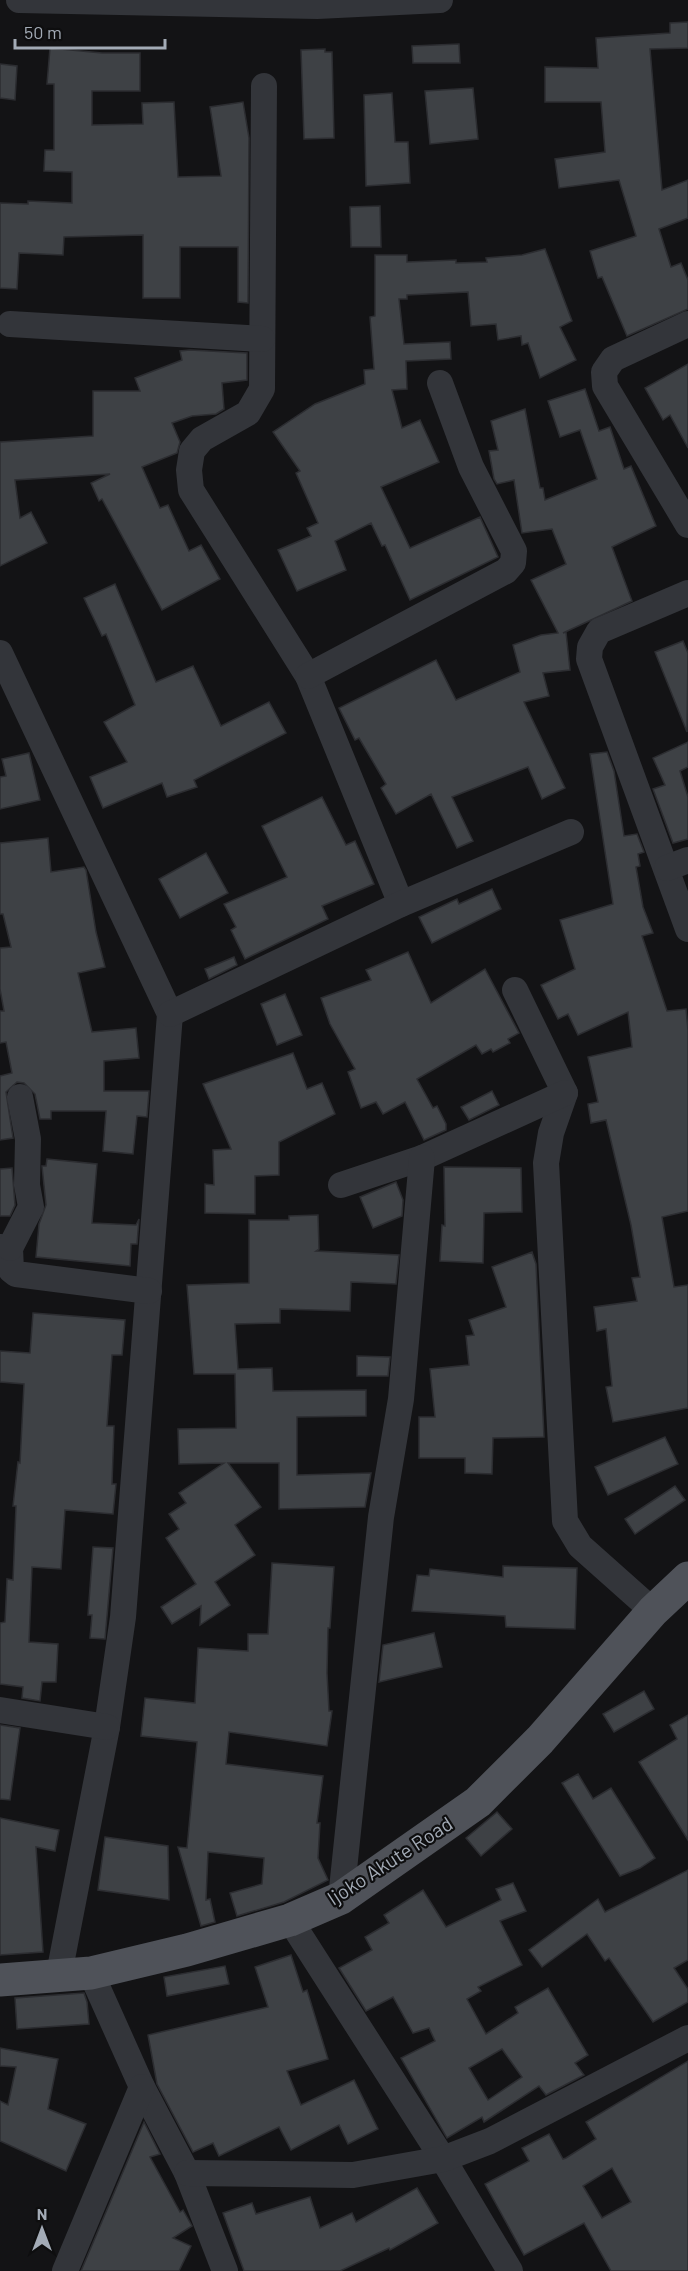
<svg xmlns="http://www.w3.org/2000/svg" width="688" height="2271" font-family="Barlow,sans-serif">
  <rect width="100%" height="100%" fill="#131315"/>
  <g fill="#3e4145" stroke="#2c2d31" stroke-width="1.5" fill-rule="evenodd">
    <path d="M688,22V48L650,49L662,190L688,180V218L659,229L671,267L681,263L688,280V309L627,336L602,277L598,278L590,251L636,236L619,180L559,188L555,159L605,152L601,102H545V67L598,68L596,38L670,33V23Z"/>
    <path d="M459,44L460,63H413L412,46Z"/>
    <path d="M50,48L102,53H140V91H92V125L143,124L142,103L174,102L178,177L221,176L210,107L243,102L249,138L248,303L238,302V247H180V298H143V235L64,237L63,255L19,253L17,289L0,288V203L28,204V201L72,203V172L44,171L45,150H54V84H47Z"/>
    <path d="M325,49V52H332L334,138L304,139L301,50Z"/>
    <path d="M0,64L17,66L15,100L0,98Z"/>
    <path d="M473,88L478,139L430,144L425,91Z"/>
    <path d="M392,93L395,142H408L410,183L366,186L364,95Z"/>
    <path d="M380,206L381,247H351L350,207Z"/>
    <path d="M545,249L572,321L560,327L576,360L540,378L528,343L522,345L521,336L498,340L496,324L471,326L468,292L407,295V299H399L404,344L450,342L451,359L406,361L407,389L392,390L402,428L420,420L439,462L381,487L410,548L480,517L498,557L410,600L385,545L382,546L371,523L335,541L346,570L297,591L278,550L311,536L307,528L318,523L296,473L300,471L273,432L315,404L365,384L364,370L374,369L370,317L375,316V255H407V262L456,260V263L487,262L486,258L522,255Z"/>
    <path d="M190,350L247,353V380L222,383L224,409L216,414L192,416L172,423L180,442L177,453L142,467L160,508L168,505L189,551L201,545L220,579L162,610L102,499L99,501L91,483L110,474L15,480L20,518L31,512L47,543L0,566V442L93,436V391H140L135,378L182,360L180,351Z"/>
    <path d="M688,364V448L670,415L663,420L645,388Z"/>
    <path d="M585,389L599,431L610,427L624,469L631,466L656,526L612,547L632,601L563,633L566,632L570,670L543,673L549,696L524,702L565,788L542,799L528,767L452,797L473,841L457,848L431,794L396,814L381,788L386,784L359,738L355,740L339,708L436,660L456,700L520,672L513,645L541,635L558,633L531,580L566,564L552,529L522,533L514,480L497,484L494,479L489,451L498,450L491,421L525,409L540,488H543L545,500L597,479L580,430L560,437L548,401Z"/>
    <path d="M115,584L156,682L193,666L221,726L269,702L286,733L194,780L197,787L167,797L162,783L103,808L90,777L127,762L104,722L135,705L106,634L102,636L84,598Z"/>
    <path d="M683,641L688,653L687,732L655,652Z"/>
    <path d="M688,742V767L680,771L688,797V839L673,843L653,789L665,785L653,758Z"/>
    <path d="M607,752L614,771L624,836L637,834L644,852L638,854L640,866L636,867L643,907L653,933L642,936L667,1011L686,1009L688,1030V1211L662,1217L674,1287L688,1285V1408L613,1422L606,1387L612,1386L606,1329L597,1331L594,1307L637,1301L632,1278L640,1277L631,1225L606,1120L591,1123L588,1104L598,1102L588,1057L632,1047L628,1012L578,1035L568,1014L558,1019L541,985L575,969L560,920L613,904L590,754Z"/>
    <path d="M29,753L40,800L0,809V777L6,776L2,759Z"/>
    <path d="M322,797L346,845L355,841L374,884L322,906L328,919L245,959L231,930L236,927L224,904L287,877L262,826Z"/>
    <path d="M48,838L51,872L84,867L86,870L96,932L105,967L78,973L92,1032L136,1028L139,1058L104,1061V1091H149L147,1117L137,1116L133,1154L103,1151L106,1111H51V1119H40L35,1094L24,1083L17,1082L6,1092L13,1138L0,1140V1076L12,1073L6,1042L0,1043V1011H4L0,989V948L11,947L3,914H0V843Z"/>
    <path d="M206,853L228,893L180,918L159,879Z"/>
    <path d="M492,889L501,909L432,943L419,917L457,899L459,904Z"/>
    <path d="M408,952L431,1003L485,969L519,1033L508,1039L510,1043L493,1052L491,1049L482,1054L476,1045L417,1079L433,1108L437,1106L446,1124V1130L424,1140L405,1102L383,1114L376,1102L361,1108L348,1072L355,1069L330,1024L321,998L371,980L366,970Z"/>
    <path d="M234,957L237,965L209,979L205,969Z"/>
    <path d="M285,994L302,1035L277,1045L261,1004Z"/>
    <path d="M293,1053L307,1089L322,1083L335,1114L279,1142V1175L255,1176V1214L205,1213V1184L214,1185L213,1150L231,1149L203,1084Z"/>
    <path d="M492,1091L499,1105L469,1120L461,1107Z"/>
    <path d="M47,1159L97,1164L92,1223L136,1225L139,1219L137,1244H131L130,1266L36,1257L39,1224L46,1205L42,1166H46Z"/>
    <path d="M444,1167L521,1168L522,1212L484,1213L483,1263L440,1261L442,1225L445,1226Z"/>
    <path d="M12,1168L15,1205L10,1216H0V1169Z"/>
    <path d="M396,1182L403,1200L402,1216L373,1228L360,1197Z"/>
    <path d="M318,1215L319,1249L316,1251L399,1255L396,1284L351,1282L350,1311L280,1309V1323L235,1324L238,1369L272,1368L273,1391L366,1390V1416L297,1417V1475L371,1473L365,1507L279,1509V1463H228L261,1507L235,1525L255,1555L215,1582L230,1605L200,1625L201,1606L172,1624L161,1607L196,1584L166,1538L179,1529L169,1514L186,1503L179,1493L224,1463L179,1464L178,1429L236,1428L235,1374H194L187,1285L249,1283V1220H289V1216Z"/>
    <path d="M532,1252L536,1264L544,1437L493,1438L492,1474L465,1473V1458H419V1417H435L430,1369L469,1365L466,1336L474,1335L469,1320L506,1307L492,1267Z"/>
    <path d="M33,1313L125,1320L122,1355H112L107,1426H114L112,1484H116L113,1514L65,1510L61,1569L32,1567L29,1642L58,1644L56,1682H42L40,1701L22,1698L23,1687L0,1684V1623L5,1622L7,1579L13,1580L16,1506H13L18,1462L20,1463L24,1384L0,1382V1351L30,1353Z"/>
    <path d="M357,1356L390,1357L388,1376H357Z"/>
    <path d="M665,1437L678,1464L608,1495L595,1467Z"/>
    <path d="M675,1486L685,1500L635,1534L625,1519Z"/>
    <path d="M93,1547L113,1548L105,1639L90,1638L92,1615H88Z"/>
    <path d="M272,1563L334,1567L330,1628H328L327,1673L329,1711H332L327,1746L229,1732L226,1764L323,1776L317,1823H320L318,1858L328,1880L284,1902L237,1916L230,1893L262,1884L264,1858L208,1852L206,1900L210,1899L215,1922L201,1926L178,1847L187,1848L197,1742L141,1736L145,1698L195,1703L198,1648L248,1651V1634H268Z"/>
    <path d="M503,1566L577,1568L575,1629L506,1627L505,1616L412,1611L417,1575L429,1576L430,1569L503,1577Z"/>
    <path d="M434,1633L442,1667L379,1682L383,1645Z"/>
    <path d="M644,1691L654,1709L614,1732L603,1714Z"/>
    <path d="M688,1715V1840L639,1762L677,1739L670,1725Z"/>
    <path d="M0,1725L20,1728L10,1800L0,1799Z"/>
    <path d="M578,1774L593,1799L611,1788L655,1858L640,1868L620,1876L562,1783Z"/>
    <path d="M497,1812L512,1829L481,1856L466,1838Z"/>
    <path d="M0,1818L59,1830L55,1851L36,1847L43,1952L0,1955Z"/>
    <path d="M105,1837L168,1846L169,1900L98,1890Z"/>
    <path d="M688,1870V1960L674,1968L688,1989V2002L653,2022L609,1958L605,1961L587,1934L542,1967L529,1950L598,1899L605,1912Z"/>
    <path d="M513,1883L526,1911L500,1921L522,1965L478,1987L481,1991L467,1999L486,2034L518,2013L515,2007L548,1988L588,2055L575,2063L584,2075L546,2095L539,2086L484,2122L482,2117L447,2138L401,2058L435,2041L429,2028L413,2033L393,1997L366,2011L339,1968L372,1950L365,1937L389,1923L384,1915L423,1890L446,1927L501,1900L496,1889ZM502,2049L522,2077L488,2100L469,2068Z"/>
    <path d="M291,1955L303,1992L307,1990L328,2059L287,2071L301,2105L354,2080L378,2129L348,2144L339,2125L291,2150L279,2127L219,2156L213,2143L193,2152L157,2084L148,2035L268,2007L255,1967Z"/>
    <path d="M225,1966L229,1984L167,1996L164,1977Z"/>
    <path d="M84,1993L87,2002L89,2024L17,2029L15,1998Z"/>
    <path d="M0,2048L58,2059L48,2109L86,2124L66,2171L0,2141V2101L8,2105L16,2067L0,2066Z"/>
    <path d="M688,2061V2271H611L584,2223L524,2255L485,2184L529,2161L522,2148L549,2134L563,2159L566,2158L596,2139L586,2122ZM612,2168L631,2202L602,2218L583,2186Z"/>
    <path d="M144,2122L160,2154L150,2157L180,2212L183,2210L192,2226L173,2238L191,2246L179,2271H81Z"/>
    <path d="M417,2188L438,2223L390,2250L389,2248L340,2271H244L223,2213L252,2203L256,2214L310,2197L320,2228L352,2213L356,2222Z"/>
  </g>
  <g fill="none" stroke-linecap="round" stroke-linejoin="round">
    <g stroke="#33353a" stroke-width="26">
      <path d="M19,0L317,6L440,0"/>
      <path d="M264,86L262,389L248,413L202,439L192,451L189,470L191,490L308,676L401,904"/>
      <path d="M10,324L262,339"/>
      <path d="M688,324L613,359L604,372L605,386L688,525"/>
      <path d="M688,593L599,631L590,647L589,659L688,929"/>
      <path d="M0,653L170,1014L123,1617L107,1727L59,1974"/>
      <path d="M308,676L506,571L513,563L514,551L471,467L440,383"/>
      <path d="M667,868L688,860"/>
      <path d="M515,990L565,1093L551,1133L546,1163L565,1521L580,1546L653,1611"/>
      <path d="M170,1014L401,904L571,832"/>
      <path d="M341,1185L422,1158L565,1093"/>
      <path d="M0,1247L10,1248L11,1270L16,1274L149,1291"/>
      <path d="M10,1248L31,1207L27,1185L28,1139L20,1097"/>
      <path d="M0,1710L107,1727"/>
      <path d="M341,1898L381,1517L401,1399L422,1158"/>
      <path d="M290,1920L443,2159L510,2271"/>
      <path d="M91,1973L142,2087L187,2173L225,2271"/>
      <path d="M187,2173L353,2175L443,2159L490,2141L688,2038"/>
      <path d="M65,2271L142,2087"/>
    </g>
    <path stroke="#4f5259" stroke-width="33" d="M0,1980L91,1973L187,1950L290,1920L341,1898L478,1802L540,1740L653,1611L688,1578"/>
  </g>
  <g text-anchor="middle" stroke-width="4.5" stroke-linejoin="round" paint-order="stroke">
    <g font-size="20" fill="#a3abb6" stroke="#0e0e0f">
      <text transform="translate(390 1861) rotate(-33)" y="7">Ijoko Akute Road</text>
    </g>
  </g>
  <g transform="translate(42 2229)" stroke="#0e0e0f" stroke-width="4.5" paint-order="stroke">
  <path d="M0-4.5L10 22L0 15L-10 22Z" fill="#a3abb6"/>
  <text y="-9" font-size="16" font-weight="bold" text-anchor="middle" fill="#a3abb6">N</text>
  </g>
  <path d="M15 39v9h150v-9" fill="none" stroke="#a3abb6" stroke-width="3"/>
  <text x="24" y="39" font-size="18" fill="#a3abb6" stroke="#0e0e0f" stroke-width="4.5" paint-order="stroke">50 m</text>
</svg>
